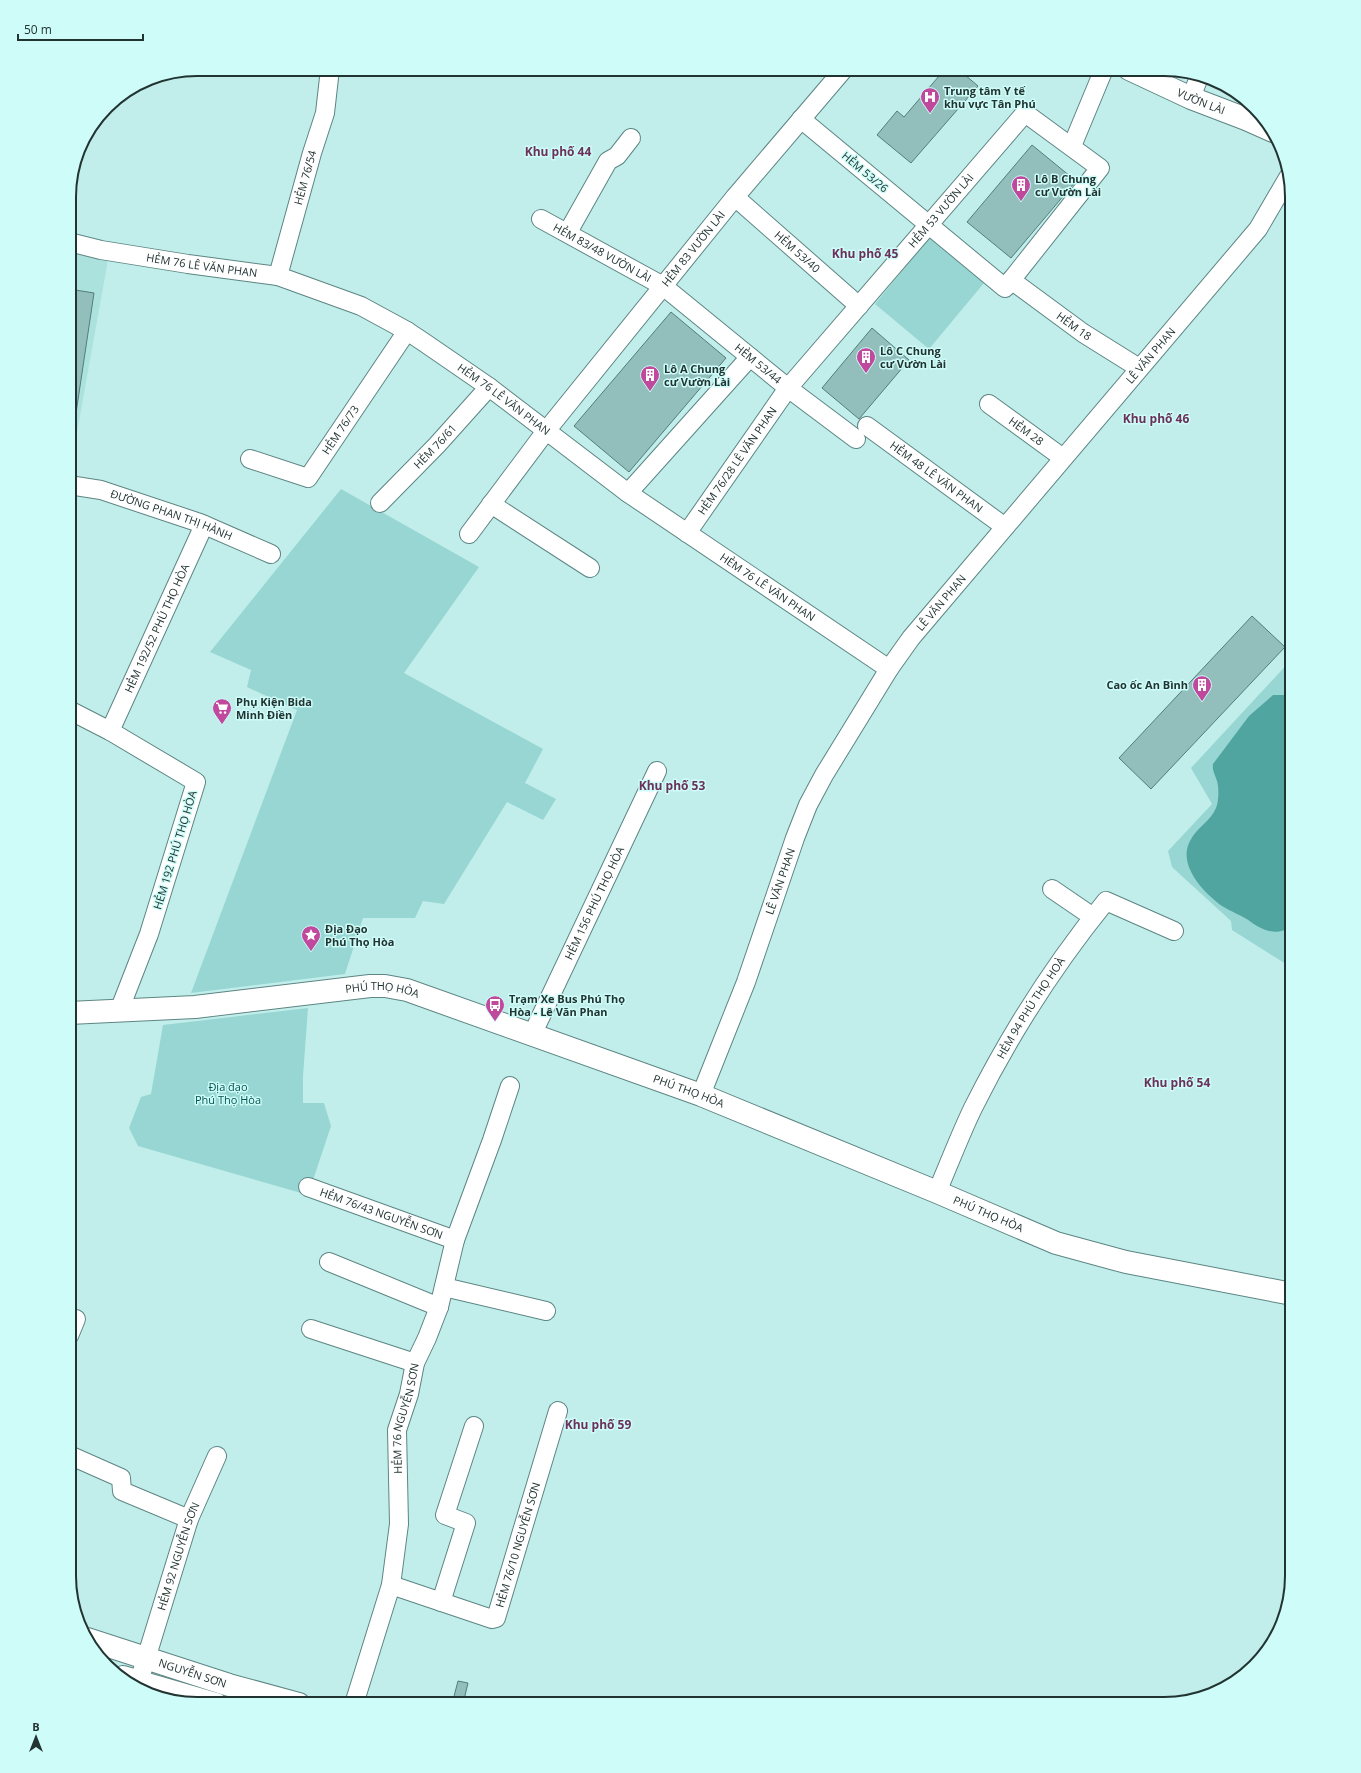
<svg xmlns="http://www.w3.org/2000/svg" width="1361" height="1773" font-family="'Open Sans',sans-serif">
  <rect width="100%" height="100%" fill="#c1eeeb"/>
  <path fill="#ace2de" d="M69,251L108,260L69,477Z"/>
  <g fill="#97d6d2">
    <path d="M929,238L984,283L929,349L875,304Z"/>
    <path d="M341,489L479,567L404,673L543,749L525,783L556,799L543,820L507,802L444,904L423,901L415,918H363L345,974L191,993L297,710L247,687L251,670L210,652Z"/>
    <path d="M1292,554V570L1284,564Z"/>
    <path d="M1292,659V958L1286,964L1232,930L1231,921L1172,867L1168,851L1212,804L1191,768Z"/>
    <path d="M308,1008L303,1076V1103H324L331,1126L308,1195L138,1146L129,1128L141,1097L151,1094L163,1025Z"/>
  </g>
  <path fill="#50a5a0" d="M1273,695H1292V925C1280,937 1263,931 1251,922C1242,915 1231,912 1222,906C1204,893 1177,865 1190,841C1196,828 1211,821 1216,808C1219,801 1219,788 1217,781C1215,774 1212,771 1213,764L1249,716Z"/>
  <g fill="#92bebb" stroke="#537d7a">
    <path d="M945,69H958L978,86L911,163L877,135L897,111L904,117Z"/>
    <path d="M1032,145L1076,181L1011,258L967,222Z"/>
    <path d="M69,289L94,293L76,413L69,412Z"/>
    <path d="M671,312L726,358L629,472L574,426Z"/>
    <path d="M872,328L909,360L859,419L822,388Z"/>
    <path d="M1252,616L1285,647L1151,789L1119,758Z"/>
    <path d="M458,1681L468,1683L463,1704H452Z"/>
  </g>
  <g fill="none" stroke-linecap="round" stroke-linejoin="round">
    <defs>
      <g id="street">
        <path d="M1191,98L1199,77"/>
        <path d="M1072,146L1104,69"/>
        <path id="s1" d="M735,197L859,306"/>
        <path id="s2" d="M541,219L663,286L788,388L856,439"/>
        <path d="M568,232L608,161L617,156L631,138"/>
        <path id="s3" d="M69,242L101,250L188,264L278,276L361,306L407,331L425,343L489,387L628,493L889,669"/>
        <path id="s4" d="M278,276L312,153L325,113L330,69"/>
        <path id="s5" d="M1011,280L1083,333L1139,368"/>
        <path id="s6" d="M989,404L1063,458"/>
        <path id="s7" d="M867,426L1005,527"/>
        <path id="s8" d="M250,459L308,478L407,331"/>
        <path id="s9" d="M69,485L101,490L200,523L271,554"/>
        <path d="M628,493L750,357"/>
        <path id="s10" d="M380,503L437,445L489,387"/>
        <path d="M491,504L590,568"/>
        <path id="s11" d="M687,533L788,388L1025,113L1100,168L1005,288L801,119"/>
        <path id="s12" d="M469,534L546,431L735,197L844,69"/>
        <path d="M69,710L110,731L196,782L149,934L119,1011"/>
        <path id="s13" d="M110,731L204,525"/>
        <path d="M1052,889L1093,917"/>
        <path id="s14" d="M532,1035L657,771"/>
        <path id="s15" d="M701,1095L746,982L795,838L808,805L824,775L889,669L911,638L1258,229L1289,176"/>
        <path id="s16" d="M308,1187L455,1240"/>
        <path id="s17" d="M937,1192C949,1164 960,1135 973,1108C1010,1034 1054,965 1106,901L1174,931"/>
        <path d="M329,1262L439,1307"/>
        <path d="M444,1287L546,1311"/>
        <path d="M311,1329L415,1363"/>
        <path d="M69,1336L76,1319"/>
        <path d="M69,1455L121,1478L122,1491L189,1519"/>
        <path id="s18" d="M391,1585L492,1619L496,1618L558,1411"/>
        <path d="M441,1602L466,1523L445,1515L474,1426"/>
        <path id="s19" d="M137,1688L189,1519L217,1456"/>
        <path id="s20" d="M354,1704L391,1585L399,1524L397,1430L409,1394L415,1363L427,1338L439,1307L455,1240L492,1140L510,1086"/>
      </g>
      <g id="secondary">
        <path id="s21" d="M1129,69L1191,98L1246,119L1273,131"/>
        <path id="s22" d="M69,1013L195,1007L370,986H385L407,990L701,1095L937,1192L1056,1243L1126,1262L1292,1294"/>
        <path id="s23" d="M87,1639L229,1685L299,1704"/>
        <path d="M123,1677L216,1704"/>
      </g>
    </defs>
    <use href="#street" stroke="#5c8583" stroke-width="20"/>
    <use href="#secondary" stroke="#5c8583" stroke-width="24"/>
    <use href="#street" stroke="#fff" stroke-width="18"/>
    <use href="#secondary" stroke="#fff" stroke-width="22"/>
  </g>
  <defs>
    <symbol id="hospital-pin" viewBox="-11 -11 22 30"><path d="M0 17L-7.5 6A9.5 9.5 0 1 1 7.5 6Z" fill="#c0499e" stroke="#cefcf8"/><path d="M-5-5h3v3.5h4V-5h3V5h-3V1.5h-4V5h-3Z" fill="#fff"/></symbol>
    <symbol id="building-pin" viewBox="-11 -11 22 30"><path d="M0 17L-7.5 6A9.5 9.5 0 1 1 7.5 6Z" fill="#c0499e" stroke="#cefcf8"/><path d="M-4-6H4V6H1V3H-1V6H-4ZM-2.5-4.3h1.7v1.8h-1.7ZM.8-4.3h1.7v1.8H.8ZM-2.5-1h1.7V.8h-1.7ZM.8-1h1.7V.8H.8Z" fill="#fff"/></symbol>
    <symbol id="supermarket-pin" viewBox="-11 -11 22 30"><path d="M0 17L-7.5 6A9.5 9.5 0 1 1 7.5 6Z" fill="#c0499e" stroke="#cefcf8"/><path d="M-6-5.5h2.5l.6 2H6L4.5 2H-2.5L-4.4-4H-6ZM-1.5 3.2a1.3 1.3 0 1 0 .1 0ZM3 3.2a1.3 1.3 0 1 0 .1 0Z" fill="#fff"/></symbol>
    <symbol id="sight-pin" viewBox="-11 -11 22 30"><path d="M0 17L-7.5 6A9.5 9.5 0 1 1 7.5 6Z" fill="#c0499e" stroke="#cefcf8"/><path d="M0-6L1.8-2.2L6-1.7L2.9 1.2L3.7 5.4L0 3.3L-3.7 5.4L-2.9 1.2L-6-1.7L-1.8-2.2Z" fill="#fff"/></symbol>
    <symbol id="bus-pin" viewBox="-11 -11 22 30"><path d="M0 17L-7.5 6A9.5 9.5 0 1 1 7.5 6Z" fill="#c0499e" stroke="#cefcf8"/><path d="M-5-6H5V4H4V6H2V4H-2V6H-4V4H-5ZM-3.5-4V0h7V-4ZM-3.5 1.2v1.5H-2V1.2ZM2 1.2v1.5H3.5V1.2Z" fill="#fff"/></symbol>
  </defs>
  <g fill-rule="evenodd">
    <use href="#hospital-pin" x="919" y="86" width="22" height="30"/>
    <use href="#building-pin" x="1010" y="174" width="22" height="30"/>
    <use href="#building-pin" x="855" y="346" width="22" height="30"/>
    <use href="#building-pin" x="639" y="364" width="22" height="30"/>
    <use href="#building-pin" x="1191" y="674" width="22" height="30"/>
    <use href="#supermarket-pin" x="211" y="697" width="22" height="30"/>
    <use href="#sight-pin" x="300" y="924" width="22" height="30"/>
    <use href="#bus-pin" x="484" y="994" width="22" height="30"/>
  </g>
  <g text-anchor="middle" stroke-width="3" stroke-linejoin="round" paint-order="stroke">
    <g font-size="11" font-weight="bold" fill="#223432" stroke="#cefcf8" text-anchor="start">
      <text x="944" y="95">Trung tâm Y tế<tspan x="944" dy="13">khu vực Tân Phú</tspan></text>
      <text x="1035" y="183">Lô B Chung<tspan x="1035" dy="13">cư Vườn Lài</tspan></text>
      <text x="880" y="355">Lô C Chung<tspan x="880" dy="13">cư Vườn Lài</tspan></text>
      <text x="664" y="373">Lô A Chung<tspan x="664" dy="13">cư Vườn Lài</tspan></text>
      <text x="1188" y="689" text-anchor="end">Cao ốc An Bình</text>
      <text x="236" y="706">Phụ Kiện Bida<tspan x="236" dy="13">Minh Điền</tspan></text>
      <text x="325" y="933">Địa Đạo<tspan x="325" dy="13">Phú Thọ Hòa</tspan></text>
      <text x="509" y="1003">Trạm Xe Bus Phú Thọ<tspan x="509" dy="13">Hòa - Lê Văn Phan</tspan></text>
    </g>
    <g font-size="11" fill="#223432" stroke="#cefcf8">
      <text dy="4" stroke="none"><textPath href="#s21" startOffset="79">VƯỜN LÀI</textPath></text>
      <text transform="translate(865 172) rotate(40)" y="4">HẺM 53/26</text>
      <text dy="4" stroke="none"><textPath href="#s4" startOffset="102">HẺM 76/54</textPath></text>
      <text dy="4" stroke="none"><textPath href="#s11" startOffset="411">HẺM 53 VƯỜN LÀI</textPath></text>
      <text dy="4" stroke="none"><textPath href="#s12" startOffset="363">HẺM 83 VƯỜN LÀI</textPath></text>
      <text dy="4" stroke="none"><textPath href="#s1" startOffset="83">HẺM 53/40</textPath></text>
      <text dy="4" stroke="none"><textPath href="#s2" startOffset="70">HẺM 83/48 VƯỜN LÀI</textPath></text>
      <text dy="4" stroke="none"><textPath href="#s3" startOffset="135">HẺM 76 LÊ VĂN PHAN</textPath></text>
      <text dy="4" stroke="none"><textPath href="#s5" startOffset="78">HẺM 18</textPath></text>
      <text dy="4" stroke="none"><textPath href="#s15" startOffset="876">LÊ VĂN PHAN</textPath></text>
      <text dy="4" stroke="none"><textPath href="#s2" startOffset="262">HẺM 53/44</textPath></text>
      <text dy="4" stroke="none"><textPath href="#s3" startOffset="471">HẺM 76 LÊ VĂN PHAN</textPath></text>
      <text dy="4" stroke="none"><textPath href="#s8" startOffset="119">HẺM 76/73</textPath></text>
      <text dy="4" stroke="none"><textPath href="#s6" startOffset="46">HẺM 28</textPath></text>
      <text dy="4" stroke="none"><textPath href="#s10" startOffset="79">HẺM 76/61</textPath></text>
      <text dy="4" stroke="none"><textPath href="#s11" startOffset="88">HẺM 76/28 LÊ VĂN PHAN</textPath></text>
      <text dy="4" stroke="none"><textPath href="#s7" startOffset="86">HẺM 48 LÊ VĂN PHAN</textPath></text>
      <text dy="4" stroke="none"><textPath href="#s9" startOffset="107">ĐƯỜNG PHAN THỊ HÀNH</textPath></text>
      <text dy="4" stroke="none"><textPath href="#s3" startOffset="795">HẺM 76 LÊ VĂN PHAN</textPath></text>
      <text dy="4" stroke="none"><textPath href="#s15" startOffset="552">LÊ VĂN PHAN</textPath></text>
      <text dy="4" stroke="none"><textPath href="#s13" startOffset="113">HẺM 192/52 PHÚ THỌ HÒA</textPath></text>
      <text transform="translate(175 850) rotate(-73)" y="4">HẺM 192 PHÚ THỌ HÒA</text>
      <text dy="4" stroke="none"><textPath href="#s15" startOffset="228">LÊ VĂN PHAN</textPath></text>
      <text dy="4" stroke="none"><textPath href="#s14" startOffset="146">HẺM 156 PHÚ THỌ HÒA</textPath></text>
      <text dy="4" stroke="none"><textPath href="#s22" startOffset="315">PHÚ THỌ HÒA</textPath></text>
      <text dy="4" stroke="none"><textPath href="#s17" startOffset="207">HẺM 94 PHÚ THỌ HOÀ</textPath></text>
      <text dy="4" stroke="none"><textPath href="#s22" startOffset="639">PHÚ THỌ HÒA</textPath></text>
      <text dy="4" stroke="none"><textPath href="#s16" startOffset="78">HẺM 76/43 NGUYỄN SƠN</textPath></text>
      <text dy="4" stroke="none"><textPath href="#s22" startOffset="963">PHÚ THỌ HÒA</textPath></text>
      <text dy="4" stroke="none"><textPath href="#s20" startOffset="293">HẺM 76 NGUYỄN SƠN</textPath></text>
      <text dy="4" stroke="none"><textPath href="#s18" startOffset="187">HẺM 76/10 NGUYỄN SƠN</textPath></text>
      <text dy="4" stroke="none"><textPath href="#s19" startOffset="138">HẺM 92 NGUYỄN SƠN</textPath></text>
      <text dy="4" stroke="none"><textPath href="#s23" startOffset="111">NGUYỄN SƠN</textPath></text>
    </g>
    <g font-size="11" fill="#03524f" stroke="#cefcf8">
      <text x="228" y="1091">Địa đạo<tspan x="228" dy="13">Phú Thọ Hòa</tspan></text>
    </g>
    <g font-size="12" font-weight="bold" fill="#6c315a" stroke="#cefcf8">
      <text x="558" y="156">Khu phố 44</text>
      <text x="865" y="258">Khu phố 45</text>
      <text x="1156" y="423">Khu phố 46</text>
      <text x="672" y="790">Khu phố 53</text>
      <text x="1177" y="1087">Khu phố 54</text>
      <text x="598" y="1429">Khu phố 59</text>
    </g>
  </g>
  <path d="M0 0H1361V1773H0ZM197 76H1164A121 121 0 0 1 1285 197V1576A121 121 0 0 1 1164 1697H197A121 121 0 0 1 76 1576V197A121 121 0 0 1 197 76Z" fill="#cefcf8" fill-rule="evenodd"/>
  <path fill="none" stroke="#223432" stroke-width="2" d="M197 76H1164A121 121 0 0 1 1285 197V1576A121 121 0 0 1 1164 1697H197A121 121 0 0 1 76 1576V197A121 121 0 0 1 197 76Z"/>
  <g transform="translate(36 1737)" stroke="#cefcf8" stroke-width="3" paint-order="stroke">
  <path d="M0-3L7 15L0 10L-7 15Z" fill="#223432"/>
  <text y="-6" font-size="11" font-weight="bold" text-anchor="middle" fill="#223432">B</text>
  </g>
  <path d="M18 34v6h125v-6" fill="none" stroke="#223432" stroke-width="2"/>
  <text x="24" y="34" font-size="12" fill="#223432" stroke="#cefcf8" stroke-width="3" paint-order="stroke">50 m</text>
</svg>
